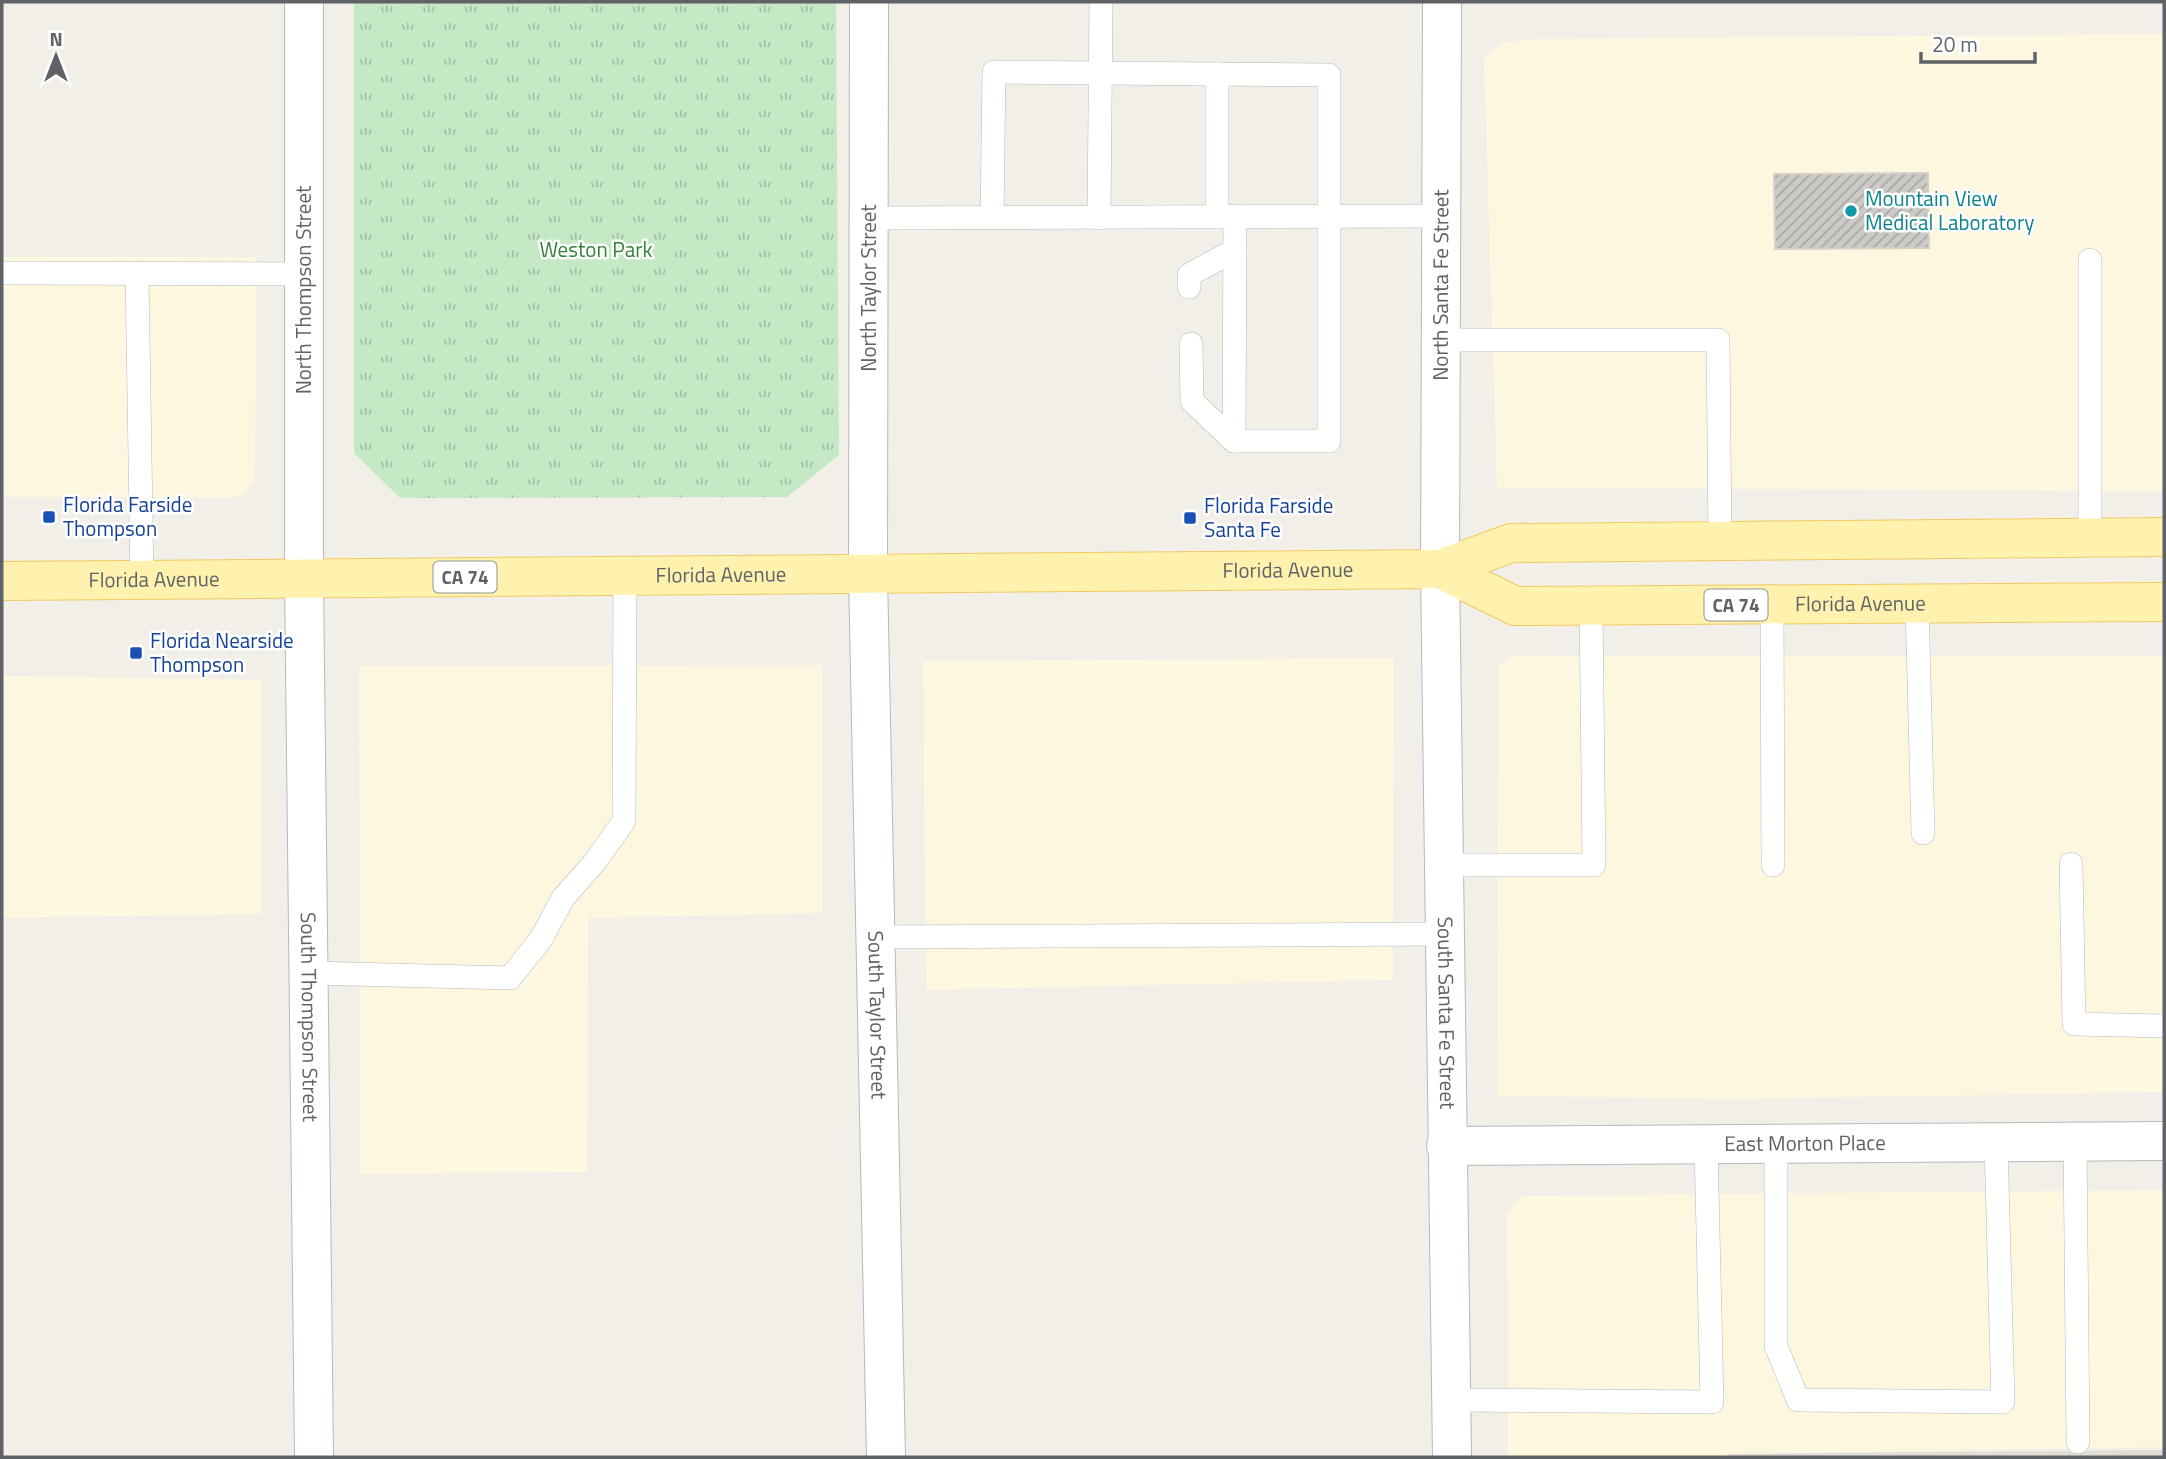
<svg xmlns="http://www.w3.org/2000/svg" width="2166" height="1459" font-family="'Titillium Web',sans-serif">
  <defs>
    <pattern id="grass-tufts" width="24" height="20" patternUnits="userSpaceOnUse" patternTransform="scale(1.75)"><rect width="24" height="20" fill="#c5e8c5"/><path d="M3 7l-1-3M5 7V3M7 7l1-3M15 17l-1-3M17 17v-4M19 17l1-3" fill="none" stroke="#a3c0a4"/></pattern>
    <pattern id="building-hatch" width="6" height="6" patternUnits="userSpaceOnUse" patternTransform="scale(1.75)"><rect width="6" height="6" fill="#cccac5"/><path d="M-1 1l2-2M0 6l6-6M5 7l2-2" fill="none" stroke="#a9a8a4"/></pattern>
  </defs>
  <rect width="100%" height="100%" fill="#f1efe8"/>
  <g fill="#fef7e0">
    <path d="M2164,34V491L1497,488L1484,59L1502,43L1533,39Z"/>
    <path d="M2,257H256L255,482L245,493L233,498L2,497Z"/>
    <path d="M1512,656H2164V1092L1736,1099L1497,1096L1499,665Z"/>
    <path d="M1394,658L1393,980L926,990L923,661Z"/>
    <path d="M822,665V913L588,918L587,1172L360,1174L359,666Z"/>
    <path d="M2,676L261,680V914L2,918Z"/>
    <path d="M2164,1190V1447L1727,1454V1457H1508L1507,1216L1515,1202L1523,1196Z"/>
  </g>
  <path fill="#e1ded6" d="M2164,1450V1457H1727V1454Z"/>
  <path fill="url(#grass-tufts)" d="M354,2H836L839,455L787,497L400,498L354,453Z"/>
  <path fill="url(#building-hatch)" stroke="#d6d1c6" stroke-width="2" d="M1928,173L1929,248L1775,249L1774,174Z"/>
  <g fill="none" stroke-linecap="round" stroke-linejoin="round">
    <defs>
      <g id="service">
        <path d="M1217,74V217"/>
        <path d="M869,218L1442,216"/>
        <path d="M992,218L994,72L1329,75V441H1234L1192,401L1191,344"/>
        <path d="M1099,218L1101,2"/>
        <path d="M2090,260V537"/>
        <path d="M2,273L304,274"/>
        <path d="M137,273L142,580"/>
        <path d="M1189,287V275L1235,250"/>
        <path d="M1441,340H1718L1720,541"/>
        <path d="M1234,441L1235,216"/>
        <path d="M1772,604L1773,865"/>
        <path d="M1917,604L1923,833"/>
        <path d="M2071,864L2074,1024L2164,1026"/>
        <path d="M1443,865H1594L1591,606"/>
        <path d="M875,937L1443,934"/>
        <path d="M309,973L510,978L541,939L563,898L594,863L624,821L625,576"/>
        <path d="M2075,1142L2078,1442"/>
        <path d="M1776,1144V1346L1798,1400L2003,1402L1996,1143"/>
        <path d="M1451,1400L1712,1402L1706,1145"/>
      </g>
      <g id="minor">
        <path id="s1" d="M304,2V578L314,1457"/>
        <path id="s2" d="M869,2L868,574L886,1457"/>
        <path id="s3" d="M1440,569L1442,2"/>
        <path id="s4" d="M1446,1146L2164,1141"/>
      </g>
      <g id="tertiary">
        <path id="s5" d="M1440,569L1452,1457"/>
      </g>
      <g id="primary">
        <path id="s6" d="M1440,569L1515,606L2164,602"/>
        <path id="s7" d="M2,581L1440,569L1511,543L2164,537"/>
      </g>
    </defs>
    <use href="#service" stroke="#b5b8bc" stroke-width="24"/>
    <use href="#minor" stroke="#b5b8bc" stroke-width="40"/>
    <use href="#tertiary" stroke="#b5b8bc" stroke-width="40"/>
    <use href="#primary" stroke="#f2c960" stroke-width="40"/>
    <use href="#service" stroke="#fff" stroke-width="23"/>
    <use href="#minor" stroke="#fff" stroke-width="38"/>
    <use href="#tertiary" stroke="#fff" stroke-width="38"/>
    <use href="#primary" stroke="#fff2af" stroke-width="38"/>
  </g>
  <circle fill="#0f9aa8" stroke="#fff" stroke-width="2.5" cx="1851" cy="211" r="7"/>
  <g fill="#1a4fb4" stroke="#fff" stroke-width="2.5">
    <rect x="42" y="510" width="14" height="14" rx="3.5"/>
    <rect x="1183" y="511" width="14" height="14" rx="3.5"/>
    <rect x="129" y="646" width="14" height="14" rx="3.5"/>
  </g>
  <g text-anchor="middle" stroke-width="5" stroke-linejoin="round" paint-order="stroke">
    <g fill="#fff" stroke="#8f9295" stroke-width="2">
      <rect x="433.5" y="561.5" width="63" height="31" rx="5"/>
      <rect x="1704.5" y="589.5" width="63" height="31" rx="5"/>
    </g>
    <g font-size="19" font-weight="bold" fill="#5f6368">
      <text x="465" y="584">CA 74</text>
      <text x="1736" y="612">CA 74</text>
    </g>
    <g font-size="21" fill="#0d838f" stroke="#fff" text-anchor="start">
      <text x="1865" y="206">Mountain View<tspan x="1865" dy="24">Medical Laboratory</tspan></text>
    </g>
    <g font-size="21" fill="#348238" stroke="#fff">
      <text x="596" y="257">Weston Park</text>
    </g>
    <g font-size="21" fill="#5f6368" stroke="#fff">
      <text dy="7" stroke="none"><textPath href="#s3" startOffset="284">North Santa Fe Street</textPath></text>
      <text transform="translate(869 288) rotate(-90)" y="7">North Taylor Street</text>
      <text transform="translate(304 290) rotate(-90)" y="7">North Thompson Street</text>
      <text dy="7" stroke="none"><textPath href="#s7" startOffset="1286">Florida Avenue</textPath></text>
      <text dy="7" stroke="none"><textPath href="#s7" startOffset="719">Florida Avenue</textPath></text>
      <text dy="7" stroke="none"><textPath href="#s7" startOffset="152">Florida Avenue</textPath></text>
      <text dy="7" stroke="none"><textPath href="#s6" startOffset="429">Florida Avenue</textPath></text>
      <text dy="7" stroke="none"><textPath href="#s5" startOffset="444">South Santa Fe Street</textPath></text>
      <text dy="7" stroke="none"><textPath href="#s2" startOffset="1013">South Taylor Street</textPath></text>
      <text dy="7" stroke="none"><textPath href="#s1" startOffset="1015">South Thompson Street</textPath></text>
      <text dy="7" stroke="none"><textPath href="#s4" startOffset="359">East Morton Place</textPath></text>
    </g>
    <g font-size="21" fill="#164399" stroke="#fff" text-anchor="start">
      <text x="63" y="512">Florida Farside<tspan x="63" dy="24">Thompson</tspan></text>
      <text x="1204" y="513">Florida Farside<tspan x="1204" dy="24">Santa Fe</tspan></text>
      <text x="150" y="648">Florida Nearside<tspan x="150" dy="24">Thompson</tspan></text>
    </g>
  </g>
  <rect width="2166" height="1459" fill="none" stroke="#5f6368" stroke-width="7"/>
  <g transform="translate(56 56)" stroke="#ffffff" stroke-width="5" paint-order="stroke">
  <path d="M0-5L12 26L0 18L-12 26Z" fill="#5f6368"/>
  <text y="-10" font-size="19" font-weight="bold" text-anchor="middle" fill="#5f6368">N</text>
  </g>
  <path d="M1921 52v10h114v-10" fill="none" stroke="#5f6368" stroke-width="3.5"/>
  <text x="1932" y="52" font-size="21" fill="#5f6368" stroke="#ffffff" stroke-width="5" paint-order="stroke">20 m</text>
</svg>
